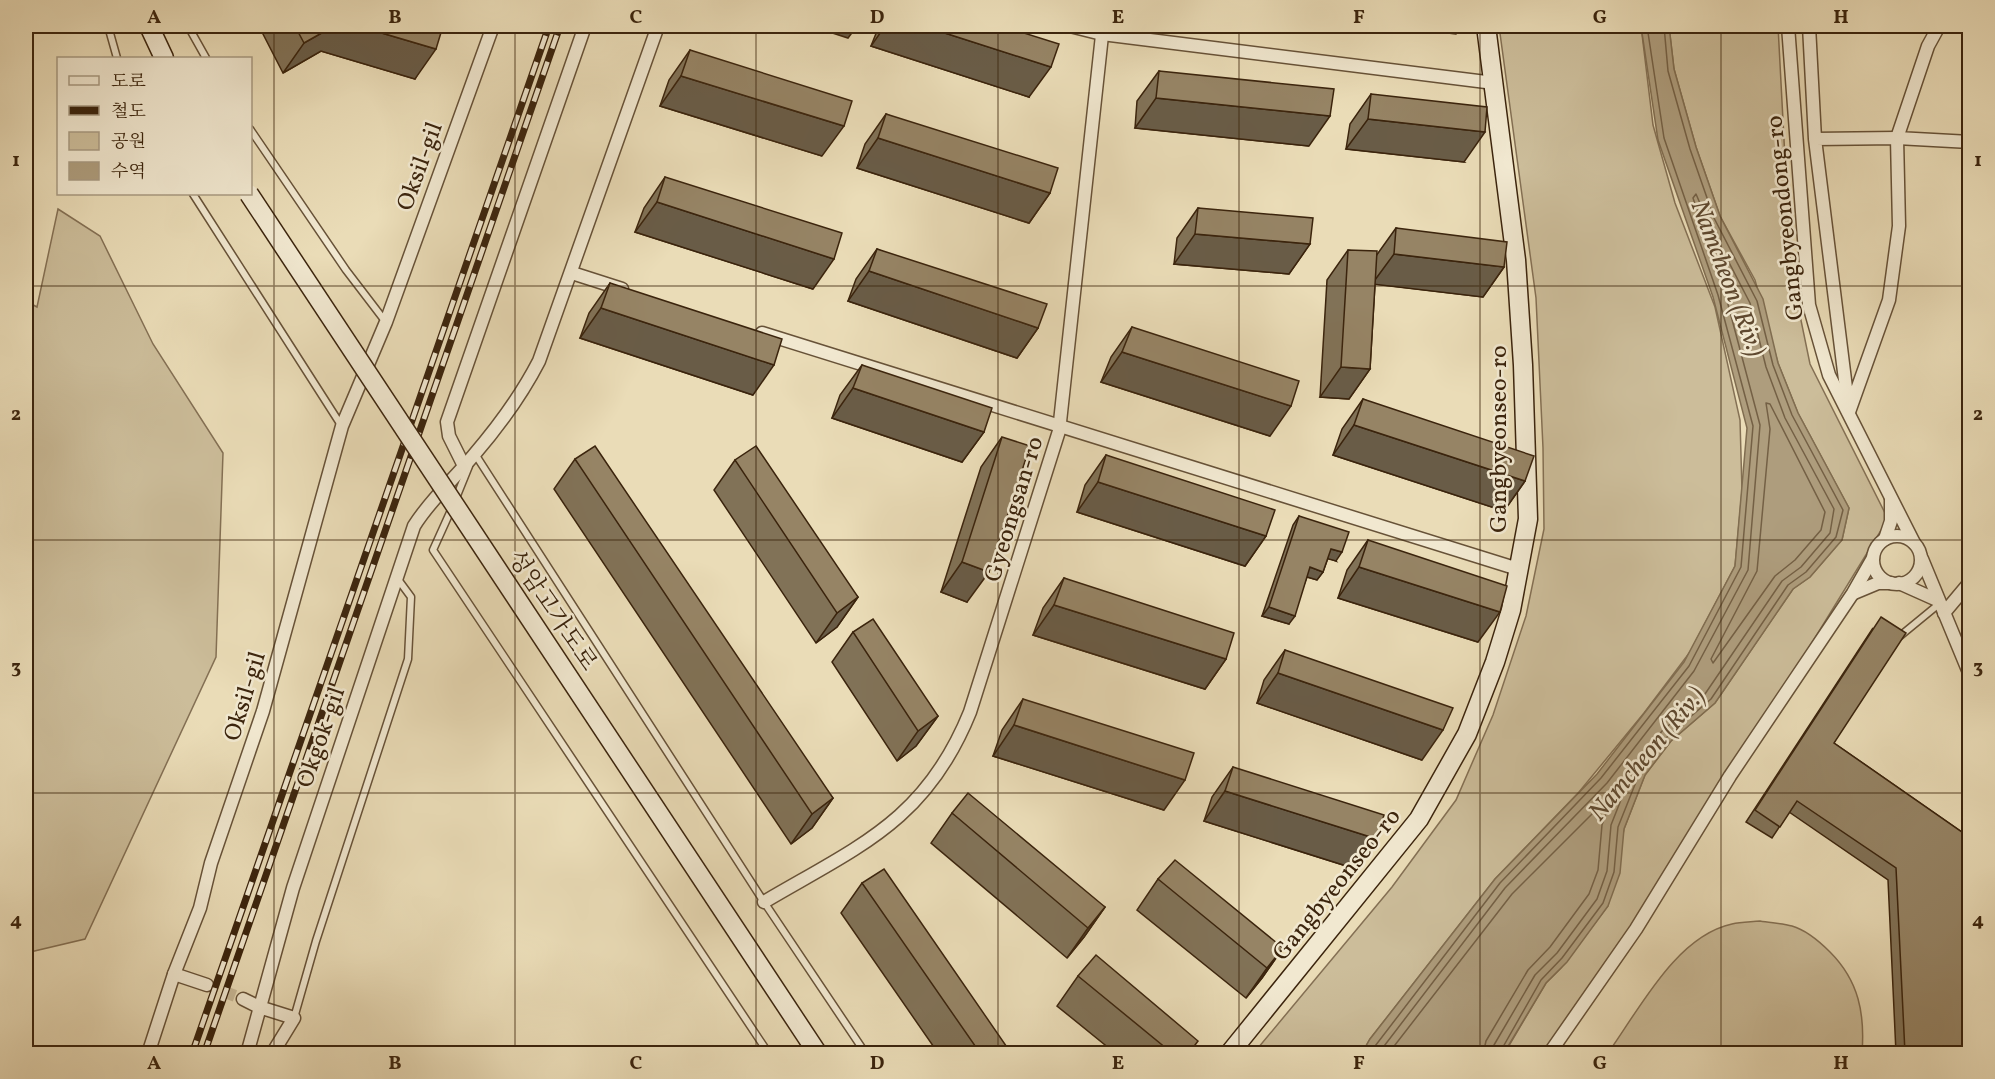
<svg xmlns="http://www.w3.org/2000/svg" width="1995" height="1079" font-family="Vollkorn,'Noto Serif KR',serif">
  <rect width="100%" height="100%" fill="#eadcb7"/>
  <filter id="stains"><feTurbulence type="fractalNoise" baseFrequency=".00333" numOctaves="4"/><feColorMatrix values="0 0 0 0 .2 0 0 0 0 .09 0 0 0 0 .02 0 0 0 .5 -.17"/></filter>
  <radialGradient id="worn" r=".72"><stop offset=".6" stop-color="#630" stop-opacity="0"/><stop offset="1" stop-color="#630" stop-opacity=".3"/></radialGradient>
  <g fill="#ccbd9a" stroke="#847054" stroke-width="1.5">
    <path d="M1499,26H1641L1653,125L1675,203L1715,307L1740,420L1742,491L1735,566L1690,652L1644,713L1579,792L1495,879L1370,1039L1362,1053L1253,1054L1392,887L1456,800L1493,715L1526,616L1544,529L1543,448L1536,298Z"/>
    <path d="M1669,26H1778L1791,272L1810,364L1888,519L1636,929L1549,1053L1504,1054L1546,983L1561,968L1608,906L1624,829L1645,775L1671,741L1715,703L1793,589L1810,577L1842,540L1849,508L1798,413L1778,363L1755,280L1720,216L1696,147L1674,69Z"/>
    <path d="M58,209L100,236L153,344L223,453L216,657L85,939L26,953V301L37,307Z"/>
    <path d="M1760,921C1770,923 1782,923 1792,926C1806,930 1820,942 1830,952C1859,981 1865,1014 1862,1053H1608C1639,1010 1676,936 1732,924C1741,922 1751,922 1760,921Z"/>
  </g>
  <path fill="#ae9d7d" stroke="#806d50" stroke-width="1.5" d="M1641,26H1669L1674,69L1696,147L1720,216L1763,299L1778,363L1798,413L1849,508L1842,540L1810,577L1793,589L1715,703L1671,741L1645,775L1624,829L1620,873L1608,906L1567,962L1546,983L1504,1053H1362L1370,1039L1495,879L1597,774L1684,662L1735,566L1747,428L1713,297L1658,140Z"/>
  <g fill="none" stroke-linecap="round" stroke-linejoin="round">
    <g stroke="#746045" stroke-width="1.5">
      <path d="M1766,403L1770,404L1825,512L1821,530L1795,560L1775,576L1713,663L1711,659L1757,571L1770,429Z"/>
      <path d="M1369,1054L1500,883L1601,778L1689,666L1741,567L1753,426L1718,295L1664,138L1647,26"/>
      <path d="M1378,1054L1505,888L1607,783L1694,671L1748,570L1760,425L1725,293L1693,198L1696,194L1708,222L1750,303L1766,367L1785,418L1834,509L1830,533L1801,567L1782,581L1705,694L1662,731L1634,767L1611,825L1607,871L1597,899L1557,953L1535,975L1494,1045L1492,1054"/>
      <path d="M1388,1054L1512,894L1610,796L1611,799L1602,825L1598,870L1589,894L1550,947L1528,970L1486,1041L1483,1054"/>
      <path d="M1499,1054L1541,980L1562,958L1603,903L1614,872L1618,827L1640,772L1667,737L1711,699L1788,585L1806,572L1836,537L1843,510L1792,415L1773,365L1757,301L1714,218L1690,149L1668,71L1664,26"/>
    </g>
    <path stroke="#c7b795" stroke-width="12" stroke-dasharray="12 6" stroke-linecap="butt" d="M207,985L243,999"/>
    <defs>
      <g id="lane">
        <path d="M108,26L117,58"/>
        <path d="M188,26L206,58"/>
        <path d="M250,129L346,270L385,321"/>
        <path d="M193,194L341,425"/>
        <path d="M475,454L764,902L866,1054"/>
        <path d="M456,498L469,466"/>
        <path d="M452,508L433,550L769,1054"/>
        <path d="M1900,636L1939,604"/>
        <path d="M294,1018L316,941L408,659L411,597L397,578"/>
      </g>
      <g id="street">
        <path d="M1070,26L1102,34L1494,83"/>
        <path d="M1788,26L1809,305L1829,375L1914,543"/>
        <path d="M1809,26L1815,139L1849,412L1889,300L1899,226L1897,138L1815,139"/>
        <path d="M1939,26L1928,46L1897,138L1970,142"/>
        <path d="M572,273L622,289"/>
        <path d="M762,333L1518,569"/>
        <path d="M464,466L449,436L447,422L585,26"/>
        <circle cx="1897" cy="560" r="24"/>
        <path d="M1885,539L1891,521V499"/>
        <path d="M1922,559L1970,675"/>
        <path d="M1899,583L1937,600"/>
        <path d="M1854,593L1878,583H1891"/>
        <path d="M1944,613L1970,582"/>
        <path d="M764,902C859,846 926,821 970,712L1059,431L1103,26"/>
        <path d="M174,974L207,985"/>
        <path d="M243,999L259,1007L294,1018L272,1054"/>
        <path d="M148,1054L174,974L200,908L211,863L263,711L342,426L386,322L493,26"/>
        <path d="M247,1054L293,888L414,526C430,500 454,479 473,456C498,427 522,394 539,361L658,26"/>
        <path d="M1549,1054L1636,929L1730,776L1853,593L1873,558"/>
      </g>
      <g id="secondary">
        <path d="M149,26L164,58"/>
        <path d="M1229,1054L1419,819L1467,734L1495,662L1511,610L1528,519L1523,365L1516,260L1486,26"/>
      </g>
    </defs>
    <use href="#lane" stroke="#675238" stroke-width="9"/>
    <use href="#street" stroke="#675238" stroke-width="15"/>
    <use href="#secondary" stroke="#3b240d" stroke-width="21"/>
    <use href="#lane" stroke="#f1e8d0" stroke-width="6"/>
    <use href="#street" stroke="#f1e8d0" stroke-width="12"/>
    <use href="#secondary" stroke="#f1e8d0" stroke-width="18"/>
    <defs>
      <g id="rail">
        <path d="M192,1054L549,26"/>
        <path d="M204,1054L560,26"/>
      </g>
    </defs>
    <use href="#rail" stroke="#3b240d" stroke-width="7"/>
    <use href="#rail" stroke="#f1e8d0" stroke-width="4.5" stroke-dasharray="14" stroke-linecap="butt"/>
    <defs>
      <path id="secondary-bridge" d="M249,194L818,1054"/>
    </defs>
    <use href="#secondary-bridge" stroke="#3b240d" stroke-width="21" stroke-linecap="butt"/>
    <use href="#secondary-bridge" stroke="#f1e8d0" stroke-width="18"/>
  </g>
  <g fill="#817257" stroke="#3b240d" stroke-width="1.5">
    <path d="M267,26H443L415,79L321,51L283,73L262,32Z"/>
    <path d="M879,26H1002L1029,97L871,46Z"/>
    <path d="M690,50L822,156L660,106L669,80Z"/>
    <path d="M1159,71L1309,146L1135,128L1137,101Z"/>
    <path d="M1371,94L1464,162L1346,149L1350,124Z"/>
    <path d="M886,114L1050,193L1029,223L857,168L865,144Z"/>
    <path d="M665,177L813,289L635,232L644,208Z"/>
    <path d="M1198,208L1310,244L1289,274L1174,264L1177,238Z"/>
    <path d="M1396,228L1504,267L1483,297L1375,284L1370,369L1349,399L1320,397L1327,280L1348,250L1376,256Z"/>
    <path d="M877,249L1038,328L1017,358L848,301L856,279Z"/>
    <path d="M610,283L753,395L580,338L589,313Z"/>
    <path d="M1132,327L1270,436L1101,382L1111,357Z"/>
    <path d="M862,365L984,432L962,462L832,418L840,395Z"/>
    <path d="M1363,399L1525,481L1504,511L1333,455L1342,429Z"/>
    <path d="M1002,437L967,602L941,592L981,467Z"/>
    <path d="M1106,455L1266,536L1245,566L1077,512L1085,485Z"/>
    <path d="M575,459L833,798L812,828L791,844L554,489Z"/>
    <path d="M735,460L858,597L837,627L816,643L714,490Z"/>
    <path d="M1299,516L1336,561L1328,558L1323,572L1317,580L1307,577L1289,624L1262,616L1293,525Z"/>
    <path d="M1368,540L1478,642L1338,598L1347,570Z"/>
    <path d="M1064,578L1226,659L1205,689L1033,635L1043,608Z"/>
    <path d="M1873,628L1834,743L1966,835L1970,1053H1896L1888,880L1789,812L1772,838L1746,822Z"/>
    <path d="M853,632L938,716L916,746L897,761L832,662Z"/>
    <path d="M1285,650L1422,760L1257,703L1264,680Z"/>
    <path d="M1023,699L1164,810L993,756L1002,730Z"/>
    <path d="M1233,767L1356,869L1204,821L1212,797Z"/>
    <path d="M952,813L1105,907L1084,937L1067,958L931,843Z"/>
    <path d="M1158,879L1283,948L1262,978L1246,998L1137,910Z"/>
    <path d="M862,883L1011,1053H938L841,913Z"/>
    <path d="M1078,976L1189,1053H1115L1057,1006Z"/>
  </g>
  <g fill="#695c47" stroke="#3b240d" stroke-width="1.5">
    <path d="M334,26H358L436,49L415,79L321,51L283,73L304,43Z"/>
    <path d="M811,26H857L848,38Z"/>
    <path d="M885,26H923L1051,67L1029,97L871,46Z"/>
    <path d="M1386,26H1462L1456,34Z"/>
    <path d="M681,76L844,126L822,156L660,106Z"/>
    <path d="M1156,98L1330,116L1309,146L1135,128Z"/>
    <path d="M1368,119L1485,132L1464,162L1346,149Z"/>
    <path d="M878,138L1050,193L1029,223L857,168Z"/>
    <path d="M657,202L834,259L813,289L635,232Z"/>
    <path d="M1195,234L1310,244L1289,274L1174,264Z"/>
    <path d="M1394,254L1504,267L1483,297L1372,284Z"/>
    <path d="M869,271L1038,328L1017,358L848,301Z"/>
    <path d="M601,308L774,365L753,395L580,338Z"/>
    <path d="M1122,352L1291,406L1270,436L1101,382Z"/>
    <path d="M1341,367L1370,369L1349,399L1320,397Z"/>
    <path d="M853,388L984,432L962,462L832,418Z"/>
    <path d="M1354,425L1525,481L1504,511L1333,455Z"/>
    <path d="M1098,482L1266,536L1245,566L1077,512Z"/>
    <path d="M1331,549L1342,552L1336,561L1325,558Z"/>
    <path d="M962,562L989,572L967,602L941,592Z"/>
    <path d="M1310,567L1323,572L1317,580L1304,576Z"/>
    <path d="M1359,567L1500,612L1478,642L1338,598Z"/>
    <path d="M858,597L837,627L816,643L837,613Z"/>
    <path d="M1054,605L1226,659L1205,689L1033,635Z"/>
    <path d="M1269,607L1295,616L1289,624L1262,616Z"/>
    <path d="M1278,673L1443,730L1422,760L1257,703Z"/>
    <path d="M938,716L916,746L897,761L918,731Z"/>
    <path d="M1014,725L1185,780L1164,810L993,756Z"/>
    <path d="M1225,791L1377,839L1356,869L1204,821Z"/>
    <path d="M833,798L812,828L791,844L812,814Z"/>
    <path d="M1105,907L1084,937L1067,958L1088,928Z"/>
    <path d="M1283,948L1262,978L1246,998L1267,968Z"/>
  </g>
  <g fill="#968465" stroke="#3b240d" stroke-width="1.5">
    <path d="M295,26H334L304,43Z"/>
    <path d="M358,26H443L436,49Z"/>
    <path d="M923,26H1002L1059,44L1051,67Z"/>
    <path d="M690,50L852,101L844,126L681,76Z"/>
    <path d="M1159,71L1334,89L1330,116L1156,98Z"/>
    <path d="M1371,94L1487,107L1485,132L1368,119Z"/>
    <path d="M886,114L1058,168L1050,193L878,138Z"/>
    <path d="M665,177L842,233L834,259L657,202Z"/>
    <path d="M1198,208L1313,218L1310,244L1195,234Z"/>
    <path d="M1396,228L1507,242L1504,267L1394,254Z"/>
    <path d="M877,249L1047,304L1038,328L869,271Z"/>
    <path d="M1348,250L1377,251L1370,369L1341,367Z"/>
    <path d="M610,283L782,339L774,365L601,308Z"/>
    <path d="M1132,327L1299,381L1291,406L1122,352Z"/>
    <path d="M862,365L992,408L984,432L853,388Z"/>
    <path d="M1363,399L1534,456L1525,481L1354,425Z"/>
    <path d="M1002,437L1030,446L989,572L962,562Z"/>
    <path d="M595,446L833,798L812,814L575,459Z"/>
    <path d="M756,446L858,597L837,613L735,460Z"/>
    <path d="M1106,455L1275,510L1266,536L1098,482Z"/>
    <path d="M1299,516L1349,532L1342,552L1331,549L1323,572L1310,567L1295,616L1269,607Z"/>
    <path d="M1368,540L1507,586L1500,612L1359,567Z"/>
    <path d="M1064,578L1234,633L1226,659L1054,605Z"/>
    <path d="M1881,617L1906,633L1834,743L1966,835L1970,889V1053H1905L1896,868L1797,801L1780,827L1755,810Z"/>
    <path d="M873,619L938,716L918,731L853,632Z"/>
    <path d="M1285,650L1453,708L1443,730L1278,673Z"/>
    <path d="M1023,699L1194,753L1185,780L1014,725Z"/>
    <path d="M1233,767L1384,815L1377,839L1225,791Z"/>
    <path d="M968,793L1105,907L1088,928L952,813Z"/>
    <path d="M1175,860L1283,948L1267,968L1158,879Z"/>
    <path d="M884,869L1011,1053H980L862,883Z"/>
    <path d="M1096,955L1198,1041L1189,1053H1172L1078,976Z"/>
  </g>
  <path fill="none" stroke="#3b240d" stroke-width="1.5" stroke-opacity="0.55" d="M274,26V1054M515,26V1054M756,26V1054M998,26V1054M1239,26V1054M1480,26V1054M1721,26V1054M26,286H1970M26,540H1970M26,793H1970"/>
  <g text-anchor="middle" stroke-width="5" stroke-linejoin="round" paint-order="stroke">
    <g font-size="24" fill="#3b240d" stroke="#f1e8d0">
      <text transform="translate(419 166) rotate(-70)" y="8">Oksil-gil</text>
      <text transform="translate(1784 218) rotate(-96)" y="8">Gangbyeondong-ro</text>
      <text transform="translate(1498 439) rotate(-90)" y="8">Gangbyeonseo-ro</text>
      <text transform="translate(1013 509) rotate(-73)" y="8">Gyeongsan-ro</text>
      <text transform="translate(553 610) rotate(56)" y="8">성암고가도로</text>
      <text transform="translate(244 696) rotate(-73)" y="8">Oksil-gil</text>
      <text transform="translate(320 737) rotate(-71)" y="8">Okgok-gil</text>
      <text transform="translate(1336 884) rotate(-51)" y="8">Gangbyeonseo-ro</text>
    </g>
    <g font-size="26" font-style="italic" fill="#5e482f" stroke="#f1e8d0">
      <text transform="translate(1729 278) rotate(69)" y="9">Namcheon (Riv.)</text>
      <text transform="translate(1646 753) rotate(-50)" y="9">Namcheon (Riv.)</text>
    </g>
  </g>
  <rect width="1995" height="1079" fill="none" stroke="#eadcb7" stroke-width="66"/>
  <rect x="57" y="57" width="195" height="138" fill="#f1e8d0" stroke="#a89a82" stroke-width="1.5"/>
  <rect x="69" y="76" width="30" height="9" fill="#f1e8d0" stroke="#a89a82" stroke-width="1.5"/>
  <text x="111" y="87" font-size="18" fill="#3b240d">도로</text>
  <rect x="69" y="106" width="30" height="9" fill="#3b240d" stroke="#a89a82" stroke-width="1.5"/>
  <text x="111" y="117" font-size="18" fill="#3b240d">철도</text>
  <rect x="69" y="132" width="30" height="18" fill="#ccbd9a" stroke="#a89a82" stroke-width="1.5"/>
  <text x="111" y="147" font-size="18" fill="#3b240d">공원</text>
  <rect x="69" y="162" width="30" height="18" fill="#ae9d7d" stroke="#a89a82" stroke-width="1.5"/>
  <text x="111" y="177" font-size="18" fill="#3b240d">수역</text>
  <rect x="33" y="33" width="1929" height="1013" fill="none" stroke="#3b240d" stroke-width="2"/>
  <g font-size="20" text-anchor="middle" font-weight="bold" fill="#3b240d">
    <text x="154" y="23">A</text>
    <text x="395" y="23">B</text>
    <text x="636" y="23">C</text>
    <text x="877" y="23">D</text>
    <text x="1118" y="23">E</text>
    <text x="1359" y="23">F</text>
    <text x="1600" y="23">G</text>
    <text x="1841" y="23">H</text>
    <text x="16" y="166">1</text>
    <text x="1978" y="166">1</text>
    <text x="16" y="420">2</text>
    <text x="1978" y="420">2</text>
    <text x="16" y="673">3</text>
    <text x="1978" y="673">3</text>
    <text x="16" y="926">4</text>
    <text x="1978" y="926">4</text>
    <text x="154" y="1069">A</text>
    <text x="395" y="1069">B</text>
    <text x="636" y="1069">C</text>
    <text x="877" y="1069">D</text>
    <text x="1118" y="1069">E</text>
    <text x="1359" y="1069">F</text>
    <text x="1600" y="1069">G</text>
    <text x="1841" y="1069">H</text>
  </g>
  <rect width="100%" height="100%" filter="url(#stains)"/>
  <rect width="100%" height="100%" fill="url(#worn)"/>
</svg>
